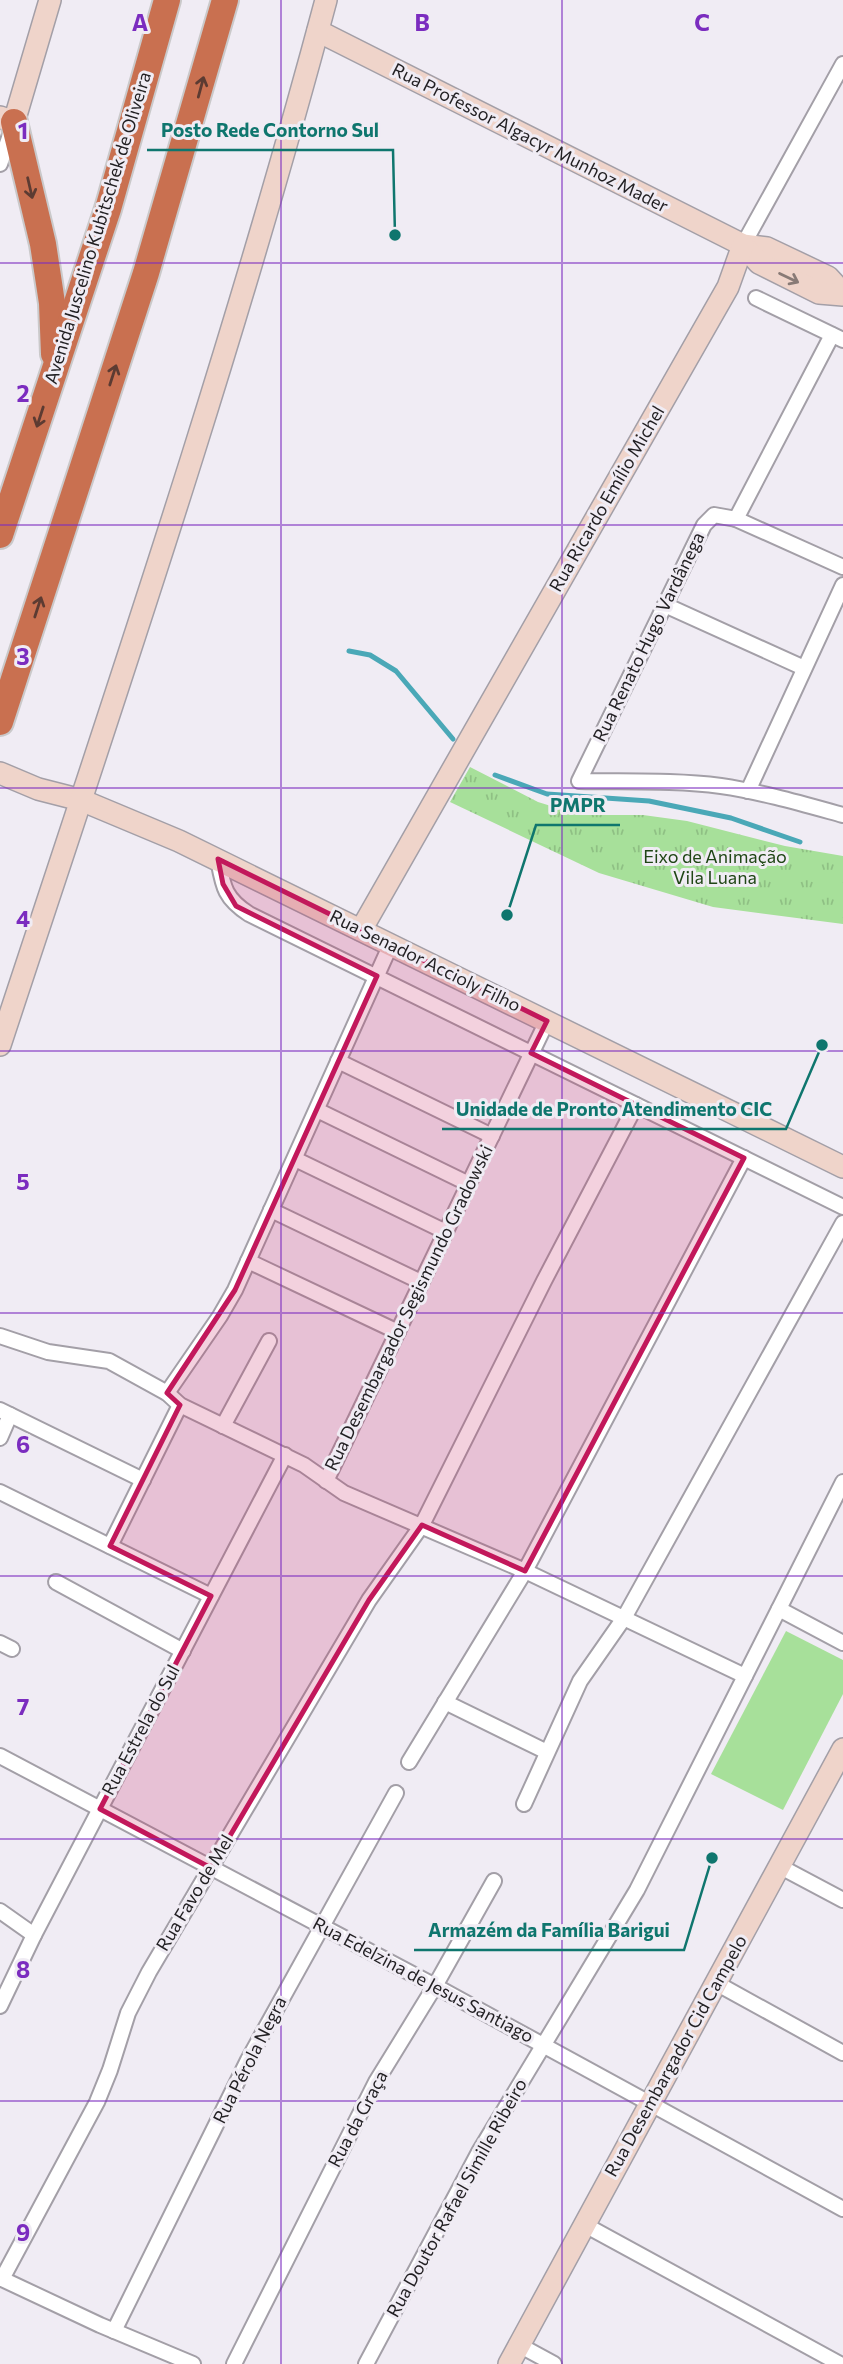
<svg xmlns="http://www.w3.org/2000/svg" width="843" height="2364" font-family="Commissioner,sans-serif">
  <defs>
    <pattern id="park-tufts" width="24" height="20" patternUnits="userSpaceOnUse" patternTransform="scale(1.75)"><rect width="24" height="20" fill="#a7e09a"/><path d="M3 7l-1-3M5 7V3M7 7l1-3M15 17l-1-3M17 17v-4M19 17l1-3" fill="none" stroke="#8fc084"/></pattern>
  </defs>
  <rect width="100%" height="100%" fill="#f0ecf4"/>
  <path fill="#a7e09a" d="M786,1631L843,1660V1694L783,1810L711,1774Z"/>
  <path fill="url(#park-tufts)" d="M470,767L538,802L580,815H643L687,821L785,846L843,856V924L713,907L599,873L450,802Z"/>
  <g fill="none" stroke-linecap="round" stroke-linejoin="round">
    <g stroke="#4aa8b7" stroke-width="5">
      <path d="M349,651L370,655L396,671L453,739"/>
      <path d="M495,775L547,794L649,801L731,818L800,842"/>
    </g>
    <defs>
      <g id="street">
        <path d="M0,164L12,129"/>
        <path d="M743,245L843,64"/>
        <path d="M756,298L843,340"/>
        <path d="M832,335L736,519L714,515L704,525L579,781C626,782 674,780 721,786C762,792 803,804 843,815"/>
        <path d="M736,519L843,567"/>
        <path d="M665,605L804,668"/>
        <path d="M748,791L843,585"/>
        <path d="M218,859C223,886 224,898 249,914L843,1207"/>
        <path d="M338,1061L492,1136"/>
        <path d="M317,1110L469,1184"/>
        <path d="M295,1159L446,1232"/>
        <path d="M271,1210L421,1282"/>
        <path d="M248,1261L398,1332"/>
        <path d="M0,1336L48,1352L109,1361L167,1393L180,1405L304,1465L344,1493L525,1571L745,1676"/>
        <path d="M167,1393L220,1316L235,1290L391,944"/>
        <path d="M0,1410L143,1480"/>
        <path d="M223,1426L269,1341"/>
        <path d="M0,1438L10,1415"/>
        <path d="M326,1481L547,1021"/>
        <path d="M0,1492L211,1596"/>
        <path d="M110,1546L180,1405"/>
        <path d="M56,1582L183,1651"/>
        <path d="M779,1609L843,1643"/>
        <path d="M0,1643L12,1649"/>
        <path d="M445,1702L547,1752"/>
        <path d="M0,1756L435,1986L843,2209"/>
        <path d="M409,1762L525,1571L744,1158"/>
        <path d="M524,1804L580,1681L624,1618L843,1223"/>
        <path d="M779,1866L843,1900"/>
        <path d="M0,1911L34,1935"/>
        <path d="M716,1983L843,2053"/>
        <path d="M0,2006L34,1935L285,1455"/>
        <path d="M585,2225L840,2364"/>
        <path d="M0,2278L100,2325L193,2364"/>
        <path d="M2,2279L97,2102L110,2070L128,2013L149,1972L369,1600L422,1525L544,1281L636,1105"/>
        <path d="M114,2331L248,2060L396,1793"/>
        <path d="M519,2345L554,2364"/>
        <path d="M234,2364L376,2082L435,1986L494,1881"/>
        <path d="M366,2364L479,2152L637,1890L843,1482"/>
      </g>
      <g id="secondary">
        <path d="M318,31L743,245L767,248L828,277L843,293"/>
        <path d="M0,117L14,122L50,0"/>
        <path d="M743,245L759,263L819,293L843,295"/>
        <path d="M0,773L38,789L81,800L179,841L843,1167"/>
        <path d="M361,930L728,287L743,245"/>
        <path d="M0,1045C114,699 232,353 326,0"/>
        <path d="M509,2364L843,1749"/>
      </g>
      <g id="highway">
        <path d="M14,122L43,244L52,303L54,354"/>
        <path d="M0,535L108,209L167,0"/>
        <path d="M0,722L146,273L225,0"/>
      </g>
    </defs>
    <use href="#street" stroke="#a39fa7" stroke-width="18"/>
    <use href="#secondary" stroke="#a39fa7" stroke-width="24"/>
    <use href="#highway" stroke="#cac9ca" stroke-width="30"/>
    <use href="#street" stroke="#fff" stroke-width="14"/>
    <use href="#secondary" stroke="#efd4ca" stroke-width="21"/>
    <use href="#highway" stroke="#c97050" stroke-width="26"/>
  </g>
  <defs><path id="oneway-shaft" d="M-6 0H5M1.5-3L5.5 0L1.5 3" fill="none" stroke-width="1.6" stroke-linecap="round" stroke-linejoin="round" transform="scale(1.75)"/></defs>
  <g stroke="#5c3b32">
    <use href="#oneway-shaft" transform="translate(201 87) rotate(-75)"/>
    <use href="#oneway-shaft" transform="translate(30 188) rotate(77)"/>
    <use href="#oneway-shaft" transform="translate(113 375) rotate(-72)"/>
    <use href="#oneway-shaft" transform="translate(40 417) rotate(108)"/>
    <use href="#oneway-shaft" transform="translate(38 607) rotate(-72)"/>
  </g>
  <use stroke="#887a76" href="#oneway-shaft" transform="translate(789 278) rotate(26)"/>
  <path fill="#c2185b" fill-opacity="0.2" stroke="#c2185b" stroke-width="5" stroke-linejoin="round" d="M218,859L547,1021L531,1053L744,1158L525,1571L422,1525L369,1600L211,1868L100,1809L211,1596L110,1546L180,1405L167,1393L235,1290L377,976L236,906L223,884Z"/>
  <path fill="none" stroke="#7b2cbf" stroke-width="2" stroke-opacity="0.55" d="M281,0V2364M562,0V2364M0,263H843M0,525H843M0,788H843M0,1051H843M0,1313H843M0,1576H843M0,1839H843M0,2101H843"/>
  <g text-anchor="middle" stroke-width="6" stroke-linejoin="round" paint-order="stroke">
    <g font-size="18" fill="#211f22" stroke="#f0ecf4">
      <text transform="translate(530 138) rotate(27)" y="6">Rua Professor Algacyr Munhoz Mader</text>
      <text transform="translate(98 228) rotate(-73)" y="6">Avenida Juscelino Kubitschek de Oliveira</text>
      <text transform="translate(607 499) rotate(-60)" y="6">Rua Ricardo Emílio Michel</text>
      <text transform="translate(649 637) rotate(-64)" y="6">Rua Renato Hugo Vardânega</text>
      <text transform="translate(425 961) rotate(26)" y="6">Rua Senador Accioly Filho</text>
      <text transform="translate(409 1308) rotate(-64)" y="6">Rua Desembargador Segismundo Gradowski</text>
      <text transform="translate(141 1730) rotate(-62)" y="6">Rua Estrela do Sul</text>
      <text transform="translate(195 1893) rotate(-59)" y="6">Rua Favo de Mel</text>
      <text transform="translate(423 1980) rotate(28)" y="6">Rua Edelzina de Jesus Santiago</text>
      <text transform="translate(676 2056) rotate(-61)" y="6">Rua Desembargador Cid Campelo</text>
      <text transform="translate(250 2060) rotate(-63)" y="6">Rua Pérola Negra</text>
      <text transform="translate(358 2119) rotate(-62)" y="6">Rua da Graça</text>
      <text transform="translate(457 2198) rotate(-61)" y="6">Rua Doutor Rafael Simille Ribeiro</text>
    </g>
    <g font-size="18" fill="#1f4615" stroke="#f0ecf4">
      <text x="715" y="863">Eixo de Animação<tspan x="715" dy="21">Vila Luana</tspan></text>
    </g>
  </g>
  <g font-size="23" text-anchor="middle" font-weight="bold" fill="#7b2cbf" stroke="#f0ecf4" stroke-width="6" stroke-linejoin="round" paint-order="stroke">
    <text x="140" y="31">A</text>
    <text x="422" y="31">B</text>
    <text x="702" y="31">C</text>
    <text x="23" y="139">1</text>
    <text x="23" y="402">2</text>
    <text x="23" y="665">3</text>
    <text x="23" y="927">4</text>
    <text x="23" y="1190">5</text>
    <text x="23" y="1453">6</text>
    <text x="23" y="1715">7</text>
    <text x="23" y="1978">8</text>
    <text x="23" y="2241">9</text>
  </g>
  <path fill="none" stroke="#0f766e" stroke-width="2.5" d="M395 235L393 150H147M507 915L536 825H620M822 1045L786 1129H442M712 1858L684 1950H414"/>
  <g fill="#0f766e" stroke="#f0ecf4" stroke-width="2.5">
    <circle cx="395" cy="235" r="7"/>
    <circle cx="507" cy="915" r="7"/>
    <circle cx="822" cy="1045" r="7"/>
    <circle cx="712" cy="1858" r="7"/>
  </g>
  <g font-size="19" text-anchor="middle" font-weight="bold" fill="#0f766e" stroke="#f0ecf4" stroke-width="6" stroke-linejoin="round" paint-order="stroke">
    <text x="270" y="137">Posto Rede Contorno Sul</text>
    <text x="578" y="812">PMPR</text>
    <text x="614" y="1116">Unidade de Pronto Atendimento CIC</text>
    <text x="549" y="1937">Armazém da Família Barigui</text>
  </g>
</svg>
